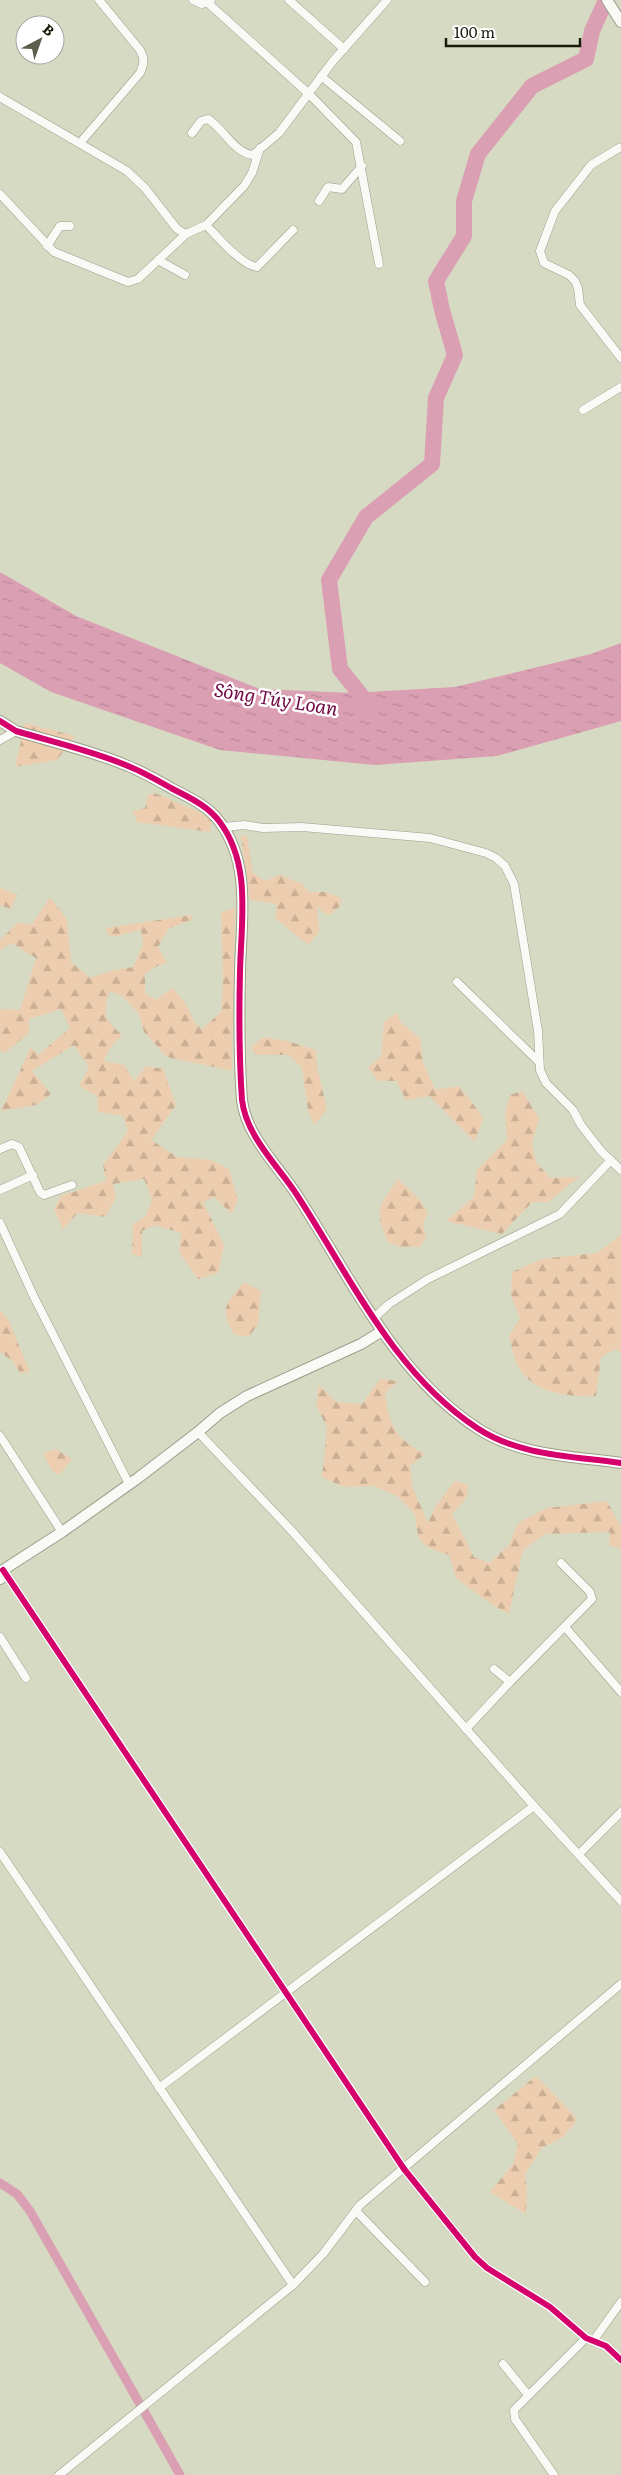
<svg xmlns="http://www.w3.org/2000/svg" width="621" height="2475" font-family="Literata,serif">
  <defs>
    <pattern id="forest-firs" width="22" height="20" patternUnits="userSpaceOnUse" patternTransform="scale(1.25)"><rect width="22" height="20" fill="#eccdaf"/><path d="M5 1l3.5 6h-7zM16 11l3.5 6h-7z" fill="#caaf95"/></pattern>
    <pattern id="water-ripples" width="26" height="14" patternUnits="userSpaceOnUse" patternTransform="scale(1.25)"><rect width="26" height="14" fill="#da9fb2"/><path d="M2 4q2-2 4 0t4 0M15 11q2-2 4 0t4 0" fill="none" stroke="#ba8898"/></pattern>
  </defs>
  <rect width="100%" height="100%" fill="#d7dac2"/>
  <g fill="url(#forest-firs)">
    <path d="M25,723L75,736L57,760L15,767Z"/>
    <path d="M155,793L197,811L211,820L210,832L137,822L133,811L145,808L148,795Z"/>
    <path d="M241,836H247L253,873L265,881L280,875L302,884L309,892H325L341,898L340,906L328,916L317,906L319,932L308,945L275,918L277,904L250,900Z"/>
    <path d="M0,888L17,895L11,909L0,905Z"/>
    <path d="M50,897L67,920L71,962L90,978L110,971L133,967L143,944L141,930L116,936L108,935L106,928L192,915L191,920L168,929L158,947L167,963L159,965L145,974V993L156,1000L172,988L186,1004L194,1022L202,1029L221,1012L223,980L221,912L235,908L232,1071L167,1057L144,1032L139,1014L123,997L110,991C102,1013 104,1019 122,1035L109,1049L104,1061L124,1065L134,1081L146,1066L163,1069L176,1105L151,1140L177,1157L211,1160L229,1169L238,1200L232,1214L214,1197L203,1202L224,1245L218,1273L198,1279L179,1252L181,1233L155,1225L142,1231V1257L132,1254L133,1224L146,1216L152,1199L144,1179L113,1184L116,1198L105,1217L78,1213L63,1229L54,1209L61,1196L106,1181L103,1165L128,1131L123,1116L98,1112L97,1096L79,1086L89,1067L74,1045L32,1071L51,1094L36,1105L1,1111L31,1047L38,1055L70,1028L61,1009L29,1019V1033L5,1053L0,1050V1009L20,1010L36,958L11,943L0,950V940L17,923L32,924Z"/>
    <path d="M396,1013L401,1022L420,1039L423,1063L435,1090L458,1086L469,1098L483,1118L475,1142L429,1096L406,1100L396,1081H378L368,1068L381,1056L384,1022Z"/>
    <path d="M263,1037L287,1041L316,1050L317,1067L327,1109L314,1125L308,1110L302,1068L289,1055H256L251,1048Z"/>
    <path d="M522,1091L539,1118L532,1143L536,1162L550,1178L579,1177L548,1202H532L502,1234L446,1221L474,1197L477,1170L507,1140L505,1114L510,1095Z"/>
    <path d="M398,1179L421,1201L428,1213L423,1224L426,1237L420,1247H400L388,1242C374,1210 378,1207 398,1179Z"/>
    <path d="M621,1235V1353L616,1349L601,1357L596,1396C566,1397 529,1393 516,1362C513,1354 511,1344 509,1336L520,1318L511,1296L512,1272L542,1259L597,1253Z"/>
    <path d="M244,1282L261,1291L258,1324L249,1337L234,1334C219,1307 226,1304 244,1282Z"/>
    <path d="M0,1310L8,1319L30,1372L20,1373L14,1362L0,1352Z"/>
    <path d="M380,1379L398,1381L385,1393C390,1426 394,1438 425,1454L410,1466L413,1489L428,1523L435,1507L455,1481L468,1485L467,1497L452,1514L474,1557L489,1563L509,1545L518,1523L547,1508L607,1501L621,1527V1549L609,1545L610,1532L545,1534L523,1550L509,1614L491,1604L456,1578L449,1555C420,1546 418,1544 415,1514L397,1496L374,1486L344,1487L322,1477L327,1428L316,1404L319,1385L336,1402L362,1404Z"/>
    <path d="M56,1449L72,1459L59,1475L52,1470L43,1454Z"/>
    <path d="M536,2076L576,2117L575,2123L563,2137L542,2148L525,2174L527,2192L526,2214L490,2192L513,2164L518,2144L494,2110Z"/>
  </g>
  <path fill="url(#water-ripples)" d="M0,572L76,616L260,689L352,693L455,687L591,654L621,643V721L497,756L375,765L220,750L51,692L0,663Z"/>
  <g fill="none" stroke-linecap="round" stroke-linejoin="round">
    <g stroke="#da9fb2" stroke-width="9">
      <path d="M0,2183L17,2194L30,2211L141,2406"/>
      <path d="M144,2411L180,2475"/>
    </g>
    <path stroke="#da9fb2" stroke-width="16" d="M372,709L340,669L329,580L366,517L432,464L436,398L455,355L442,310L436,281L464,236V201L478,154L532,86L586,59L592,31L606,0"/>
    <defs>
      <g id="minor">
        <path d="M193,0L202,4L211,0"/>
        <path d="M289,0L344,49"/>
        <path d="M208,3L309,94L356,142L379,264"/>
        <path d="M321,76L400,141"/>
        <path d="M0,97L127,171L145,188L177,229L186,234L206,225L244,186L252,173L260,148"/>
        <path d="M192,133L201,121L208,119C224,129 234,153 253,155L279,133L333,61L387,0"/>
        <path d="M80,143L140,73C144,64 145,59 140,50L99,0"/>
        <path d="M619,148L591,165L555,211L540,251L544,263L569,275L575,281L578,288L580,305L621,358"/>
        <path d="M0,194L54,252L128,282L138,279L186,234"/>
        <path d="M319,201L328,187L342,189L362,166"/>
        <path d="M206,225C217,236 241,265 257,267L293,230"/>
        <path d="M47,246L60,226H70"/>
        <path d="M158,260L185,275"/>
        <path d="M583,410L621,387"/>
        <path d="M0,740L16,731"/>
        <path d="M224,827L244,825L263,828L302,827L430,838L486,853L496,858L505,866L514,884L538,1031L540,1070L546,1083L573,1110L581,1125L601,1151L621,1170"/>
        <path d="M457,982L539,1062"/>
        <path d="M0,1149L12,1144L19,1147L40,1192L44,1195L72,1185"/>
        <path d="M0,1190L33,1175"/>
        <path d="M0,1223L34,1297L129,1484"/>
        <path d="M374,1318L389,1304L428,1279L560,1214L611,1160"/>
        <path d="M198,1432L291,1530L534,1806L621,1901"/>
        <path d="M0,1436L62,1532"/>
        <path d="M3,1570L404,2169L475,2257L487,2268L550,2307L586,2338L606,2346L621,2360"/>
        <path d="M565,1627L621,1692"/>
        <path d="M0,1637L26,1678"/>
        <path d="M494,1669L510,1682L592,1599L590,1592L561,1563"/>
        <path d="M466,1729L510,1682"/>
        <path d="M0,1852L293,2285"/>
        <path d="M579,1854L621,1812"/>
        <path d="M159,2088L534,1806"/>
        <path d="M356,2211L425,2282"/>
        <path d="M593,2341L621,2302"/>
        <path d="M503,2364L528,2395"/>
        <path d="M59,2475L293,2285L323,2254L360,2205L621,1984"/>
        <path d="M554,2475L515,2419L514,2410L586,2338"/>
      </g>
      <g id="tertiary">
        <path d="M607,0L621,22"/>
        <path d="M0,721L16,731C53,742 93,751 128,766C143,772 157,780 171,788C188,797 207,805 219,821C252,864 241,921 240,972C239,1014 239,1058 242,1100C246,1135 276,1164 295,1192C349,1274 393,1373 477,1428C519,1456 572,1456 621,1463"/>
        <path d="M0,1579L3,1577V1570L62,1532L138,1478L198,1432L220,1413L247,1396L361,1344L382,1331"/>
      </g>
    </defs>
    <use href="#minor" stroke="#9c9e8b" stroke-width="9"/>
    <use href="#tertiary" stroke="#9c9e8b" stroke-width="12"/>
    <use href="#minor" stroke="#f9f9f6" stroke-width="8"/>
    <use href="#tertiary" stroke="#f9f9f6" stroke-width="10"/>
    <defs>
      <g id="cycleway">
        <path d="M0,721L16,731C53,742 93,751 128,766C143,772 157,780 171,788C188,797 207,805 219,821C252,864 241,921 240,972C239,1014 239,1058 242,1100C246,1135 276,1164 295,1192C349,1274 393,1373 477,1428C519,1456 572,1456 621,1463"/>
        <path d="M3,1570L404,2169L475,2257L487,2268L550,2307L586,2338L606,2346L621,2360"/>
      </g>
    </defs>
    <use href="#cycleway" stroke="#fff" stroke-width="9"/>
    <use href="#cycleway" stroke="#d6006c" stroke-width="6"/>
  </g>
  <g text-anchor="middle" stroke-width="5" stroke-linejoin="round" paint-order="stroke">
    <g font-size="19" font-style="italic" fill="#700844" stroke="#fff">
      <text transform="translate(276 699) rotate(9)" y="7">Sông Túy Loan</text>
    </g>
  </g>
  <g transform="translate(40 40) rotate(41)"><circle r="24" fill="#ffffff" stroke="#a3a49d"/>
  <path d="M0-4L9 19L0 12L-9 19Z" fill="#5c5e4b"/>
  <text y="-8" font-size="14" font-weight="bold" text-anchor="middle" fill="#1a1c0b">B</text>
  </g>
  <path d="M446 38v8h134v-8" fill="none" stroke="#1a1c0b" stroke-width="2.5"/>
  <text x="454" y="38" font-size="15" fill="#1a1c0b" stroke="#ffffff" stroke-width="4" paint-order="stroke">100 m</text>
</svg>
